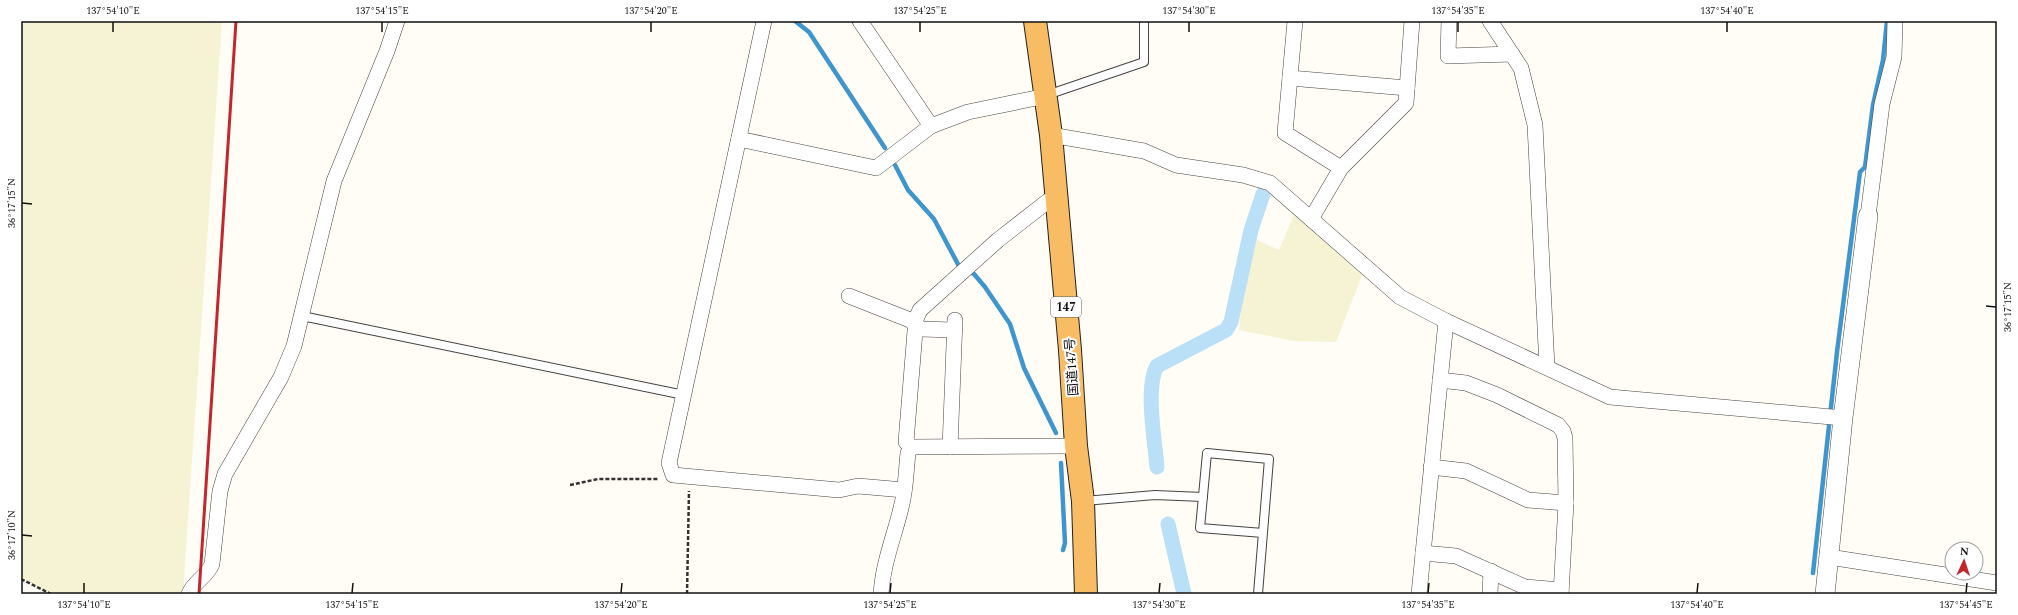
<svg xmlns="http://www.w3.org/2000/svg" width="2018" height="615" font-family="Spectral,'Noto Sans JP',serif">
  <rect width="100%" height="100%" fill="#fffdf5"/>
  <g fill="#f6f3d4">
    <path d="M21,21H222L183,594H52L21,578Z"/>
    <path d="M1295,212L1363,273L1336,342L1294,341L1239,330L1248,236L1279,250Z"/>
  </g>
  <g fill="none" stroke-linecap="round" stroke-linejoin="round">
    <g stroke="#3f96cf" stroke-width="4.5">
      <path d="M795,21L809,32L885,148"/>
      <path d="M895,165L908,190L934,219L960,268"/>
      <path d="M968,271L974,274L985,287L1010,324L1024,368L1056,433"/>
      <path d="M1061,463L1065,543L1063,550"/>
      <path d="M1813,573L1837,352L1860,172L1865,167L1873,105L1883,60L1887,21"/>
    </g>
    <g stroke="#b9e0f7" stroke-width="15">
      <path d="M1157,467C1155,442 1145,387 1157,366L1226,330L1231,322L1251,230L1263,194"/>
      <path d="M1168,524L1184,594"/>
    </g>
    <defs>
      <g id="service">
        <path d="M1047,95L1144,62V21"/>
        <path d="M302,316L684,395"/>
        <path d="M1084,501L1155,495L1203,497"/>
        <path d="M1258,594L1269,459L1207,453L1200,528L1263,533"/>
      </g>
      <g id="minor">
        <path d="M764,21L669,463L673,475L839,490L858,486L904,490"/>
        <path d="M860,21L931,126"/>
        <path d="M1295,21L1285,133L1341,168L1311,219"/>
        <path d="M1449,21L1448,56L1512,54"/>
        <path d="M1490,21L1521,68L1535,125L1547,367"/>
        <path d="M1290,78L1407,88"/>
        <path d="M1051,135L1144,151L1176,165L1243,175L1270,183L1400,297L1446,321L1610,397L1843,418"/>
        <path d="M739,139L876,168L931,126L968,112L1046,96"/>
        <path d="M1341,168L1406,103L1412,21"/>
        <path d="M1868,216L1882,104L1894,57L1895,21"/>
        <path d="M849,296L910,320L921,329L954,330"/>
        <path d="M1440,380L1466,383L1497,395L1558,425L1563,431L1565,438L1566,503L1561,594"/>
        <path d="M911,447L906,442L916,319L920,310L998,240L1048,201L1056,200"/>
        <path d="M950,447L955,320"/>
        <path d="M1431,467L1466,471L1528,500L1566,503"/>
        <path d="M1423,553L1456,556L1525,587L1561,590"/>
        <path d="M1829,557L1997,583"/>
        <path d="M189,594C194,581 207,577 212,564L220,491L225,474L281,377L294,346L334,181L387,51L397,21"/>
        <path d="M881,594C883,563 894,537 901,508C906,490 906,471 908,453L911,447L1076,446"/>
        <path d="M1419,594L1446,321"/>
        <path d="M1490,594L1491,571"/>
      </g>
      <path id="tertiary" d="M1825,594L1843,418L1868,216"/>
      <path id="trunk" d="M1035,21L1051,135L1070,350L1076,446L1083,501L1086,594"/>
    </defs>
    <use href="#service" stroke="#444" stroke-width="10"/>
    <use href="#minor" stroke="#444" stroke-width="16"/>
    <use href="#tertiary" stroke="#444" stroke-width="20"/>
    <use href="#trunk" stroke="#222" stroke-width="24"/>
    <g stroke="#333" stroke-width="2.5" stroke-dasharray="4 2" stroke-linecap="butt">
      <path d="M570,485L598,479H659"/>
      <path d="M21,579L51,594"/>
      <path d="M687,594L689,491"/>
    </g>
    <use href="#service" stroke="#fff" stroke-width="8"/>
    <use href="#minor" stroke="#fff" stroke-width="15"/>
    <use href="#tertiary" stroke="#fff" stroke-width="19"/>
    <use href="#trunk" stroke="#f7bc64" stroke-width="22"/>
    <path stroke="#c4262e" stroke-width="3" d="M199,594L236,21"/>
  </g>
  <path fill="none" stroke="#111" stroke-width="1.5" d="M113,32V22M382,32V22M651,32V22M920,32V22M1189,32V22M1458,32V22M1727,32V22M22,203L32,204M1986,306L1996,307M22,535L32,536M84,593V583M352,593L353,583M621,593L622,583M890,593L891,583M1159,593L1160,583M1428,593L1429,583M1697,593L1698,583M1966,593L1967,583"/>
  <g text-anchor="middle" stroke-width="4" stroke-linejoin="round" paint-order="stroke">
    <rect fill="#fff" stroke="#585858" stroke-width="1" x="1051" y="297" width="30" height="20" rx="3"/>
    <g font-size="12" font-weight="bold" fill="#111">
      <text x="1066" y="311">147</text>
    </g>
    <g font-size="13" fill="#111" stroke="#fff">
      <text transform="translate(1071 367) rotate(-94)" y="5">国道147号</text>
    </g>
  </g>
  <rect width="2018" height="615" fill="none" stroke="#ffffff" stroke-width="44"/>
  <g transform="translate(1964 561) rotate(3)"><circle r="19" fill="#ffffff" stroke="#a0a0a0"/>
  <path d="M0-3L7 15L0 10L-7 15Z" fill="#c4262e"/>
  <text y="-6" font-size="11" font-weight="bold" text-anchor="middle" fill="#111111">N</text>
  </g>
  <rect x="22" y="22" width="1974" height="571" fill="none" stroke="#111" stroke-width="1.5"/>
  <g font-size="10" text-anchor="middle" fill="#111">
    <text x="113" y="14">137°54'10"E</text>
    <text x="382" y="14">137°54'15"E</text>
    <text x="651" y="14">137°54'20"E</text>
    <text x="920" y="14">137°54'25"E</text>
    <text x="1189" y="14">137°54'30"E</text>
    <text x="1458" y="14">137°54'35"E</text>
    <text x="1727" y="14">137°54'40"E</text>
    <text transform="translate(11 203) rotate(-90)" y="4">36°17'15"N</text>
    <text transform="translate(2007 307) rotate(-90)" y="4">36°17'15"N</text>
    <text transform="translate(11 535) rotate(-90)" y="4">36°17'10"N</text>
    <text x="84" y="608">137°54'10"E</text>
    <text x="352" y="608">137°54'15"E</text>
    <text x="621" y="608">137°54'20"E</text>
    <text x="890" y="608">137°54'25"E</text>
    <text x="1159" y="608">137°54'30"E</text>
    <text x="1428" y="608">137°54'35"E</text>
    <text x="1697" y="608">137°54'40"E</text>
    <text x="1966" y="608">137°54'45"E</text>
  </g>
</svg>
